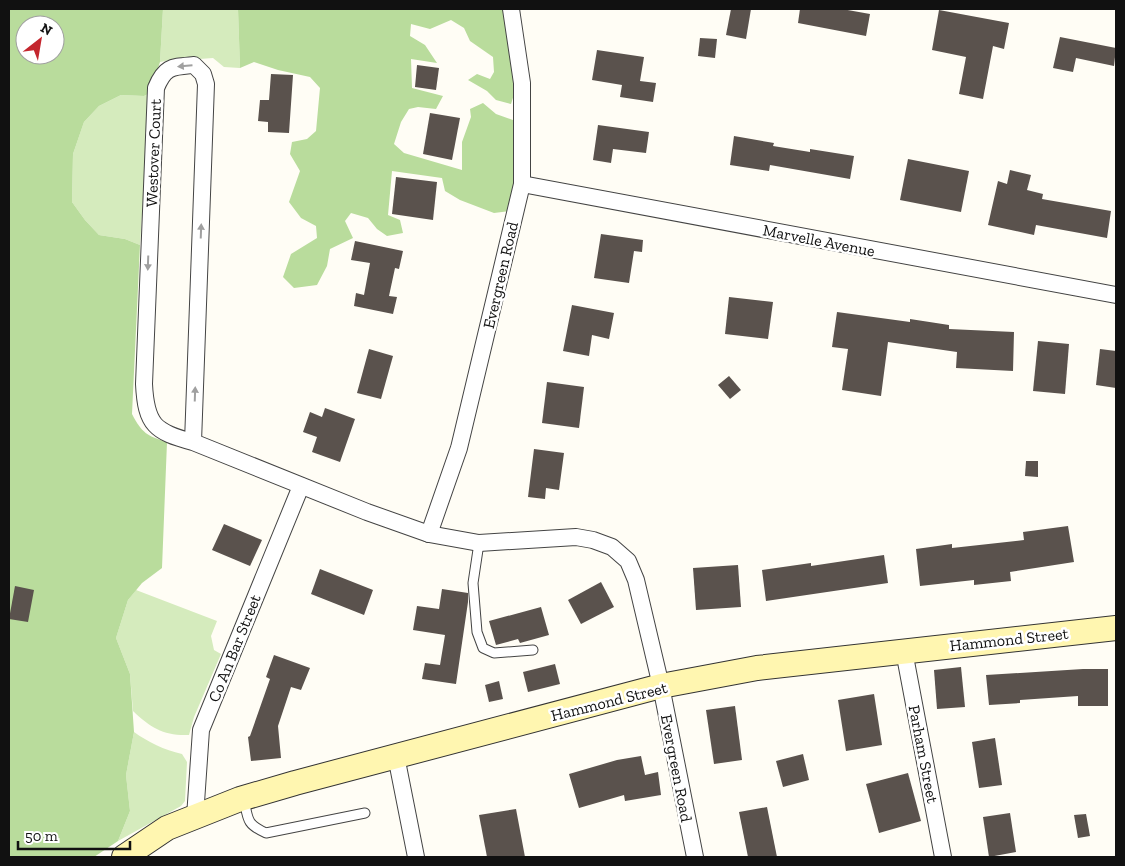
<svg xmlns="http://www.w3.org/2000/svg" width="1125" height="866" font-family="'Zilla Slab',serif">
  <rect width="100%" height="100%" fill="#fffdf5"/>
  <g fill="#d5ebbd">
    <path d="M163,9H238L240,68L224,67L213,58C195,60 178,58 160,62Z"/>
    <path d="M150,93L140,245L125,239L99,235L85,220L72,202L73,154L84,122L99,106L121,95L144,96Z"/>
    <path d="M136,590L217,621L211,636L214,650L221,654L194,717L189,735C164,736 151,728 133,711L130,674L116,638L128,600Z"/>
    <path d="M134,732C148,742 164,750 182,754L187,762L185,801L181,806L118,841L130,811L126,775Z"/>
  </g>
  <g fill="#b9dc9c" fill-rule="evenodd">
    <path d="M9,9H163L160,62L150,93L144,96L121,95L99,106L84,122L73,154L72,202L85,220L99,235L125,239L140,245L132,414C142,433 147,436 167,442L162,568L142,583L128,600L116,638L130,674L134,732L126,775L130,811L118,841L94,857H9ZM25,25H55V55H25Z"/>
    <path d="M238,9H504L518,82L511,104L496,100L487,91L468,80L477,74L490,79L494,72L493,57L470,41L464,28L451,20L430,29L411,24L410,36L425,45L437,63L411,59L412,88L443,96L436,109L418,107L409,109L401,122L394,144L404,153L462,170V142L471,117L470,109L483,103L496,114L513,120C518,152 516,179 510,211L494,213L460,200L445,191L442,178L392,171L388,215L400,220L403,233L387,236L377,229L368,218L351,213L345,221L353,238L330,249L327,266L317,285L294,288L283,277L291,254L317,238L316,226L301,218L289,202L300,171L290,154L292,142L307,139L316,131L320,88L310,77L278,70L254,62L240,68Z"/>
  </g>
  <g fill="#5a524d">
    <path d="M731,9H751L746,39L726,35Z"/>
    <path d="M800,9H842L870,14L866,36L798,23Z"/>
    <path d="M939,10L1009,23L1004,49L993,46L983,99L959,94L966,57L932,50Z"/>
    <path d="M1060,37L1116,48L1114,66L1076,58L1073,72L1053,68Z"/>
    <path d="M700,38L717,39L715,58L698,56Z"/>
    <path d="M597,50L644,57L640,81L656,83L653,102L620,97L622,85L592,80Z"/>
    <path d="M417,65L439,68L436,90L415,87Z"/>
    <path d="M271,74L293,75L289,133L268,132V122L258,121L260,100H269Z"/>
    <path d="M430,113L460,118L452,160L423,154Z"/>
    <path d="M598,125L649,132L646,153L613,149L611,163L593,160Z"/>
    <path d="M734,136L774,143L773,146L810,152V149L854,156L850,179L770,165L769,171L730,165Z"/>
    <path d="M908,159L969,171L961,212L900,200Z"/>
    <path d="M1010,170L1031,175L1027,190L1043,194L1042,199L1111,211L1107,238L1036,225L1034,235L988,225L998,181L1007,184Z"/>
    <path d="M396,177L437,182L433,220L392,214Z"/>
    <path d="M601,234L643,240L642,252L634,251L629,283L594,278Z"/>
    <path d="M355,241L403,251L399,269L395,268L389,296L397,297L393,314L354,306L356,293L364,295L370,263L351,260Z"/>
    <path d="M729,297L773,302L768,339L725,334Z"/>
    <path d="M572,305L614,313L609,339L592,335L589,356L563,351Z"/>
    <path d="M837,312L910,322V319L949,325V329L1014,332L1013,371L956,368L957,352L888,342L881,396L842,390L848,349L832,347Z"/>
    <path d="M1038,341L1069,344L1065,394L1033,391Z"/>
    <path d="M369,349L393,356L381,399L357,393Z"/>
    <path d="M1100,349L1116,351V388L1096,385Z"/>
    <path d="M729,376L741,390L730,399L718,385Z"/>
    <path d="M547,382L584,387L579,428L542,423Z"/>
    <path d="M325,408L355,419L340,462L312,452L317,437L303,432L310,412L322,417Z"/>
    <path d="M534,449L564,453L559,490L546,488L545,499L528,497Z"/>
    <path d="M1026,461H1038V477L1025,476Z"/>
    <path d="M224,524L262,540L250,566L212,550Z"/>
    <path d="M1068,526L1074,562L1010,572L1011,581L974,585V580L920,586L916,549L952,544V548L1024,540L1023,532Z"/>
    <path d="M884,555L888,583L766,601L762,570L811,563V566Z"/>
    <path d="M738,565L741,607L696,610L693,568Z"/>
    <path d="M320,569L373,590L364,615L311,594Z"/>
    <path d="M601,582L614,607L581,624L568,600Z"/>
    <path d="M15,586L34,590L28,622L9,619Z"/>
    <path d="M442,589L468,593V602L456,684L422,679L425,663L440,665L445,635L413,630L417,606L439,609Z"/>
    <path d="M541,607L549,635L520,643L518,639L496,645L489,621Z"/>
    <path d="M274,655L310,668L301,690L291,687L278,726L281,758L251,761L248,737L250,736L270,679L266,677Z"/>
    <path d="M555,664L560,684L528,692L523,672Z"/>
    <path d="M961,667L965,707L937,709L934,670Z"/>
    <path d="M1083,669H1108V706H1078V696L1020,700V703L989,705L986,675Z"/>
    <path d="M499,681L503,699L489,702L485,685Z"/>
    <path d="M874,694L882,745L846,751L838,700Z"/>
    <path d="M735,706L742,760L714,764L706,710Z"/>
    <path d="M995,738L1002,785L979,788L972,742Z"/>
    <path d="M803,754L809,780L783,787L776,761Z"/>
    <path d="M641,756L645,775L658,772L661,795L625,801L624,795L579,808L569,774L617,760Z"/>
    <path d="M908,773L921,821L879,833L866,784Z"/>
    <path d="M767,807L777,857H748L739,812Z"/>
    <path d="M516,809L525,857H487L479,815Z"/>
    <path d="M1010,813L1016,852L989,857L983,817Z"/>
    <path d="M1086,814L1090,836L1078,838L1074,815Z"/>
  </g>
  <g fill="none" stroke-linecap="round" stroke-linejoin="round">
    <defs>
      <g id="lane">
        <path d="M479,543L473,583L477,632L483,648L494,653L533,650"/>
        <path d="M244,799C248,819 246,824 266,833L365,813"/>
      </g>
      <g id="street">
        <path d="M522,184L1116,295"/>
        <path d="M193,442L206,84L203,74L194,65C172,67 165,66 156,88L144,384C146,425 155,432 193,442L367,512L429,534L479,543L576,537L593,540L612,547L628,561L636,580L661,686L695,857"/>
        <path d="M429,534L459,448L522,184V83L511,9"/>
        <path d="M904,651L943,857"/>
        <path d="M396,756L416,857"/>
        <path d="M195,817L201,730L301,486"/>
      </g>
      <path id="secondary" d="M124,857L167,828L240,799L295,783L661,686L757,668L1116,628"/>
    </defs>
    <use href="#lane" stroke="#444" stroke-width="11"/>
    <use href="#street" stroke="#444" stroke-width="18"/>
    <use href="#secondary" stroke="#333" stroke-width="26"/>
    <use href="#lane" stroke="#fff" stroke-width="9"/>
    <use href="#street" stroke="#fff" stroke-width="16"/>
    <use href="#secondary" stroke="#fff6b0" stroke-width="24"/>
  </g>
  <defs><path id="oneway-solid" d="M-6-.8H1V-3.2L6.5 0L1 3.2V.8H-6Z" transform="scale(1.25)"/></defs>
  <g fill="#a0a0a0">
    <use href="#oneway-solid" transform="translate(185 66) rotate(175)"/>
    <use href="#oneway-solid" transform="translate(201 231) rotate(-88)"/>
    <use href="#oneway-solid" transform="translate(148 263) rotate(92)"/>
    <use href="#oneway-solid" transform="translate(195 394) rotate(-88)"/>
  </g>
  <g text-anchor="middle" stroke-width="5" stroke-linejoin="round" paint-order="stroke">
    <g font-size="16" fill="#111" stroke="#fff">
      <text transform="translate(153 153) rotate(-88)" y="6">Westover Court</text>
      <text transform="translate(819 240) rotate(11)" y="6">Marvelle Avenue</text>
      <text transform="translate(500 275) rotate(-77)" y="6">Evergreen Road</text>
      <text transform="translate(1009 639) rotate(-6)" y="6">Hammond Street</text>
      <text transform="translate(234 648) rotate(-68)" y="6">Co An Bar Street</text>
      <text transform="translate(609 701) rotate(-14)" y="6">Hammond Street</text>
      <text transform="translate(924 754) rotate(79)" y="6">Parham Street</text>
      <text transform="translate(677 768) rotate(79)" y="6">Evergreen Road</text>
    </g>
  </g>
  <rect width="1125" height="866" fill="none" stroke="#111111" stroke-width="20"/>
  <g transform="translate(40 40) rotate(31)"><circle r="24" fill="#ffffff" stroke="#a0a0a0"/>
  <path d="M0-4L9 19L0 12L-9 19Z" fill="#c4262e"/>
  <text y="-8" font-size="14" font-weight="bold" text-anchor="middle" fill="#111111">N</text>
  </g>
  <path d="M18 841v8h112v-8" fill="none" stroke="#111111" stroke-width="2.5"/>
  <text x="25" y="841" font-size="15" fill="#111111" stroke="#ffffff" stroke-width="4" paint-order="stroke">50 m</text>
</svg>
